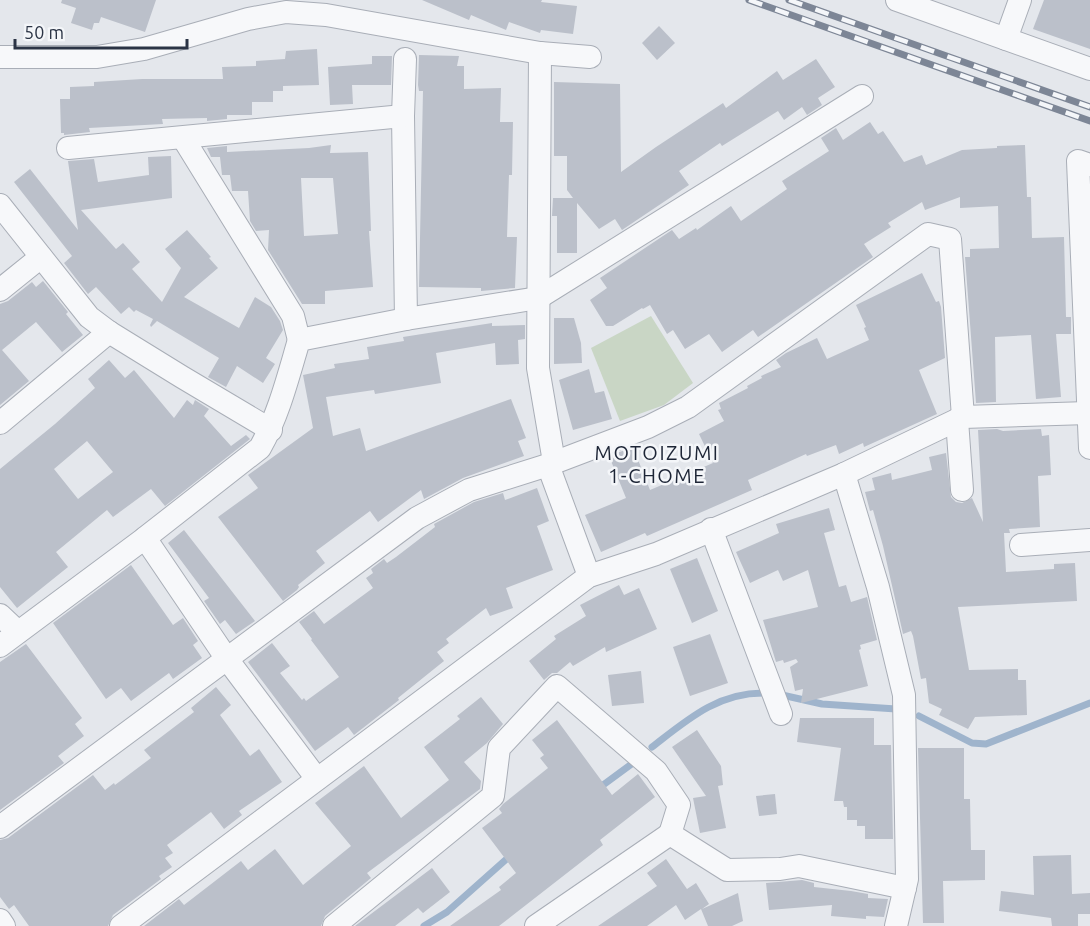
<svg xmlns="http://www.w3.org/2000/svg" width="1090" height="926" font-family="Ubuntu,sans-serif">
  <rect width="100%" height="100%" fill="#e4e7ec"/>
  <path fill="#c9d6c5" d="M651,316L693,383L664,405L620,421L591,348Z"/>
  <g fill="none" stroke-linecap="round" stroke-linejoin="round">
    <g stroke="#9fb4cc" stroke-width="7">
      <path d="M782,695L822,704L896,709"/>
      <path d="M919,716L972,743L986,744L1090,703"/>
      <path d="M652,747C687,720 717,693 763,693"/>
      <path d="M599,788L633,763"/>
      <path d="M424,926L447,912L511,855"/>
    </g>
  </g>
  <g fill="#bbc0ca" fill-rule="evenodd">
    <path d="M62,0H156L145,32L101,17L99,23H94L92,30L71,23L76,8L61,3Z"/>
    <path d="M422,0H542L541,2L577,6L573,34L541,30L540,33L509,22L506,30L471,15L469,20Z"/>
    <path d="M1044,0H1090V49L1033,29Z"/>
    <path d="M659,26L675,43L657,60L642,43Z"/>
    <path d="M317,49L319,85L283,86V91H273V102H252V115H227V119L207,121V118L162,119L163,124L89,128L90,132L64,135V133H61L60,99H70V87L94,86V82L142,79H223L222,67L256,66V61L285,59L286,51Z"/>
    <path d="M419,55L459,56L457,66H464V89L501,88L500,122H513L512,175H509L507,237H517L515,288L481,291V288L419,287L423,91H419L418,85Z"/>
    <path d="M372,56H392L391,85H352L353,104L330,105L328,67L372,64Z"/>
    <path d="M816,59L835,87L818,98L822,105L807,115L802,107L784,120L778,111L722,146L720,143L679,171L689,185L622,230L615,219L599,229L577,203V253H557V216H552L553,198H573L567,190V156H554V82L620,84L621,172L656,147L723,103L726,108L777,71L783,80Z"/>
    <path d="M870,122L878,134L883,131L904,162L922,155L926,165L962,150L997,148V146L1025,145L1027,197H1031L1032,238L1064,237L1066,317H1071V334H1056L1061,397L1036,399L1031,335L995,337L996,402L976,403L965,257H970V249L999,248L998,206L960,208V197L925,210L922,202L888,223L891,227L864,244L873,257L758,337L753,330L722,352L709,334L685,349L673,330L667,334L650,305L643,309L642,308L613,326H606L590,300L607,288L600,278L672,230L679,239L696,228L697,230L731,206L741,221L787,189L782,181L829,151L821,138L836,128L843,140Z"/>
    <path d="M331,145L330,153L368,152L371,231H369L373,287L325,291V304H302L268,250L269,230L256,231L250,221L248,191H232L230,175H222L220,157H211L207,148L227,146V152L309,148ZM301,178H333L338,234L304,236Z"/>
    <path d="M171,156L172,198L81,210L116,249L123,243L140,262L132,269L162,302L181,268L165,249L187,230L211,257L209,258L218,268L184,297L239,328L255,297L271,307L280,321L283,330L266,358L275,364L263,383L237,366L226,387L208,377L219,358L157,321L151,327L150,325L153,319L136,310L134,312L129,307L121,314L96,287L88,294L64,263L72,256L14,182L30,169L78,230L68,161L94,159L98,182L149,175L148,157Z"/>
    <path d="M922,273L936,302L939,301L941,307L945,358L919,370L937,414L864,447L863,443L839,454L836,445L807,456L806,454L748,480L752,490L647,536L645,533L601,552L585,515L626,498L609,456L633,447L650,490L713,463L699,434L724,421L718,410L721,409L719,403L748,388L747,386L762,378L761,376L781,367L776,360L786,353L817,338L827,359L869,340L864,328L866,327L856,305Z"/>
    <path d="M43,281L68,312L66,314L83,335L62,352L36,322L2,350L29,381L0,405V304L8,301L32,282L36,287Z"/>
    <path d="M554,318H574L581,343L582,363L554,364Z"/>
    <path d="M492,323V326L525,325V339L518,340L519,364L496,365L495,343L436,353L441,383L375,394L374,390L326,397L333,436L360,428L366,451L511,399L526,438L518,441L524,456L463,478L424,499L421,490L378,522L370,511L316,551L325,563L298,585L299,587L297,590L283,601L218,517L258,488L248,475L313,428L303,375L335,368L334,364L369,359L367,347L404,341L403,337Z"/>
    <path d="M109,360L125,378L134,370L174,418L187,400L193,405L195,400L209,409L204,416L231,446L246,435L250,439L165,506L151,489L113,517L107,510L56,552L68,567L17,608L0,587V469L55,424L95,388L88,379ZM87,441L113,472L78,499L54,469Z"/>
    <path d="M589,369L595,393L604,391L612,419L573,430L559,380Z"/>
    <path d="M997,429L1003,431L1041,429L1042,436L1049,435L1051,475L1038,476L1040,527L1009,529L1010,533H1004L1006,572L1054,569V564L1075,563L1077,601L958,607L969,670L1018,669V680H1026L1027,715L975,717L968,729L939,715L942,709L929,703L926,678L921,679L913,636L911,631L903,634L883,546L873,510L870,511L865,492L875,490L872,478L891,473L892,480L932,470L929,457L946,453L951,497L956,502L962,503L972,498L983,522L978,430Z"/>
    <path d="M537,488L549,521L537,526L553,570L506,588L513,608L490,616L486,608L446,639L449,643L437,652L444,661L398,698L399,700L354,735L348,727L315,751L248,662L272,643L290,666L280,673L302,700L304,698L306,701L339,677L311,640L312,639L299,622L314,611L324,624L373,588L366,578L373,573L371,569L384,559L387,563L396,557L435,527L434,524L474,502L503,493L505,500Z"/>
    <path d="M829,508L835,530L824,533L839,587L846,585L851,602L867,597L877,640L860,645L861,649L859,650L868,686L801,703L803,689L795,691L790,667L798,662L796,659L784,663L783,660L776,662L763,620L818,607L808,570L783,581L778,570L750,583L736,552L779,533L776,524Z"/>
    <path d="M184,530L255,621L236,634L225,620L220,624L204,601L209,598L168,543Z"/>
    <path d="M697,558L718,611L692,623L670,569Z"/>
    <path d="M131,565L173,625L183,618L198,641L193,645L202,658L173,679L169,673L131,701L121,688L106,699L53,623Z"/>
    <path d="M619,585L624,595L639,588L657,629L606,652L605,647L573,666L570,662L557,673H552L544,680L529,661L556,639L554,636L586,616L580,605Z"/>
    <path d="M710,634L728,683L690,696L673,647Z"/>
    <path d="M26,644L82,718L75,724L84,736L58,756L64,763L0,810V662Z"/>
    <path d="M641,671L644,703L612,706L608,675Z"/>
    <path d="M216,687L231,705L220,715L250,756L259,749L282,782L239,811L242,815L224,829L211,812L167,845L173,853L165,858L172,867L159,876L161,879L113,915L108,926H29L14,905L9,909L0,897V840L8,838L93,775L105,790L114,783L115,785L151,758L144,750L194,712L191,708Z"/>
    <path d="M481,697L503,724L487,743L464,762L481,781L480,789L367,873L371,878L325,916L321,926H144L179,899L184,905L241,861L248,870L275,849L303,885L351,846L315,803L364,766L401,818L449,780L424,747L460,719L457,716Z"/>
    <path d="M800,718H874V745H891L893,839H865V826H857V820H847V807H844L843,801H834L841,748L797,742Z"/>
    <path d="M557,720L612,795L638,774L655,797L600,840L603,845L499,926H450L501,890L499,887L516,873L482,828L502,813L499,809L503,804L548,768L540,758L544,755L532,740Z"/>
    <path d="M697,730L721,766L723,785L718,786L726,828L700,833L693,798L706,796L672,747Z"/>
    <path d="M918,748H964V799H970L971,850H985V880L943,881L944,923H923Z"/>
    <path d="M775,794L777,814L759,816L756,796Z"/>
    <path d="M1071,855L1072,894L1090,893V914H1078V926H1052L1051,918L999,911L1001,891L1034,895L1033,856Z"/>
    <path d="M666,859L687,889L696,883L709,904L702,909L738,893L743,921L732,926H708L701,909L685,920L676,905L647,926H598L657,886L647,873Z"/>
    <path d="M432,868L450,892L423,913L418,908L395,926H355Z"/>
    <path d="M802,880L814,883V887L851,891L868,894V898L888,899L884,917L866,916V919L831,916L832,905L769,910L766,883Z"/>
  </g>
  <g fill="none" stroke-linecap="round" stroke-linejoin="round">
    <defs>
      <g id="minor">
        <path d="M897,0L1090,69"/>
        <path d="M1006,39L1020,0"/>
        <path d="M540,53L538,368L554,462"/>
        <path d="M0,57H97L144,49L248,19L286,12L326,15L540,53L590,57"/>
        <path d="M405,59L403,116L406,319"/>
        <path d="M183,138L293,316L299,340"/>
        <path d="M68,148L403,116"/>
        <path d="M1090,165L1078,161L1090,448"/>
        <path d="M0,205L89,317L109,332L182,377L271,430"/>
        <path d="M0,290L41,257"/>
        <path d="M957,420L962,490"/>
        <path d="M0,423L109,332"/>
        <path d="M548,465L589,576"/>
        <path d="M844,474L878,587L904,695L907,879L896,926"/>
        <path d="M711,529L781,714"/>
        <path d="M145,538L227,659L317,779"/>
        <path d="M1021,545L1090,540"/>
        <path d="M0,615L18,632"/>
        <path d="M0,646L145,538L260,448C279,414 288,377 299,340L406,319L538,298L862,96"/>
        <path d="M0,827L417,518L469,490L548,465L648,427L688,407L928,234L950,239L963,417"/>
        <path d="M0,920L4,926"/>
        <path d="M121,926L589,576L656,554L844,474L963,417L1088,413"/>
        <path d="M334,926L493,796L499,748L557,686L656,771L679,805L670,834L727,870L780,869L799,866L905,888"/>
        <path d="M536,926L670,834"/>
      </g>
    </defs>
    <use href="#minor" stroke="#a9aeb7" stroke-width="24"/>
    <use href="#minor" stroke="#f7f8fa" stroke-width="22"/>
    <defs>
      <g id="rail">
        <path d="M749,0L1090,121"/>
        <path d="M789,0L1090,107"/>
      </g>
    </defs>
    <use href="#rail" stroke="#7d8696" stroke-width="7"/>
    <use href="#rail" stroke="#f4f6f9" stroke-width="4.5" stroke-dasharray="14" stroke-linecap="butt"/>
  </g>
  <g text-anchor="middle" stroke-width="5" stroke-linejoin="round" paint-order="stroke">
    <g font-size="20" letter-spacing="1.5" fill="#1d2536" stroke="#f4f6f9">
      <text x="657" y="460">MOTOIZUMI<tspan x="657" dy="23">1-CHOME</tspan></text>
    </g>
  </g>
  <path d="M15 39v9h172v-9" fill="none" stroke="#2b3445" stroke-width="3"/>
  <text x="24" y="39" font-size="18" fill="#2b3445" stroke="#f4f6f9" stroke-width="4.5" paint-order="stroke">50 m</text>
</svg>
